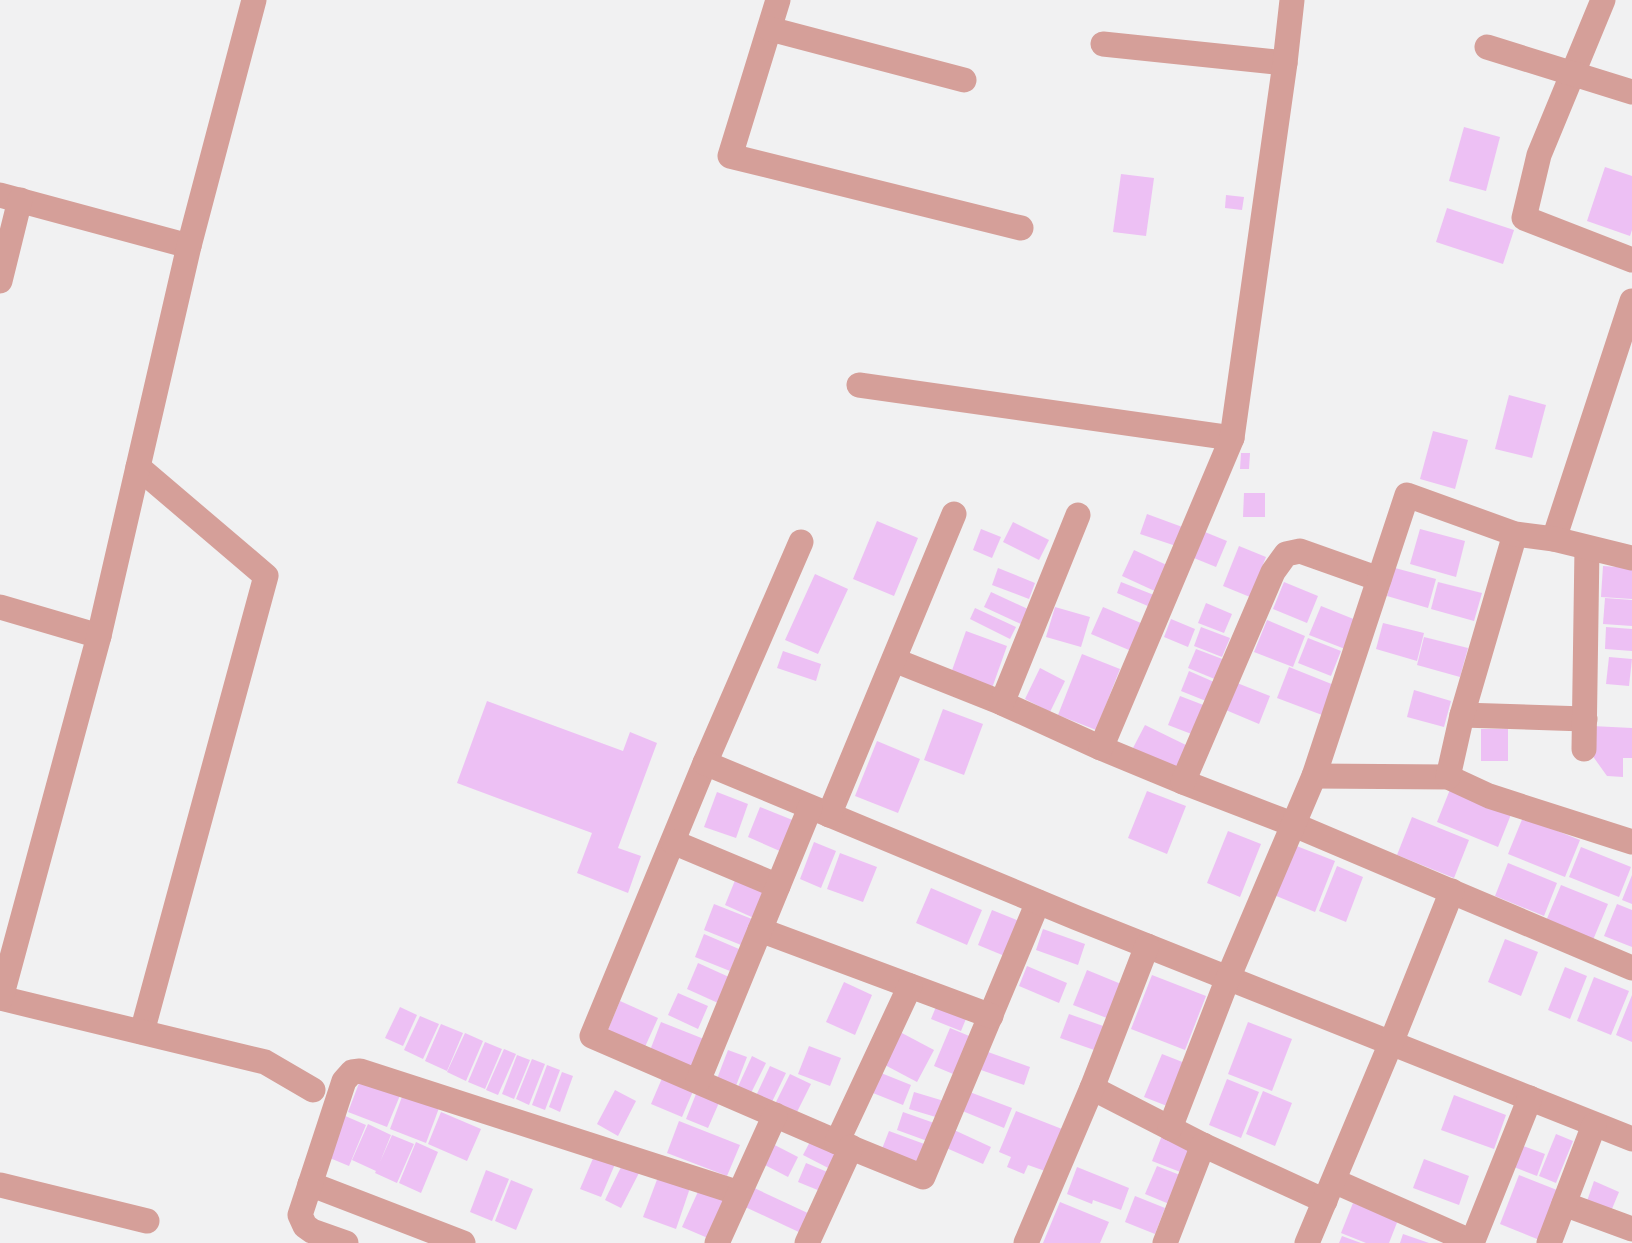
<svg xmlns="http://www.w3.org/2000/svg" width="1632" height="1243" font-family="'Asap Condensed',sans-serif">
  <rect width="100%" height="100%" fill="#f1f1f2"/>
  <g fill="#edc0f4">
    <path d="M1464,127L1500,137L1486,191L1449,181Z"/>
    <path d="M1605,167L1632,176V230L1630,236L1587,221Z"/>
    <path d="M1121,174L1154,178L1146,236L1113,232Z"/>
    <path d="M1226,195L1244,197L1242,210L1225,208Z"/>
    <path d="M1447,208L1514,230L1503,264L1436,242Z"/>
    <path d="M1509,395L1546,405L1532,458L1495,449Z"/>
    <path d="M1433,431L1468,440L1455,489L1420,479Z"/>
    <path d="M1241,453H1250L1249,469H1240Z"/>
    <path d="M1244,493H1265V517H1243Z"/>
    <path d="M1147,514L1185,528L1179,547L1140,534Z"/>
    <path d="M877,521L918,538L894,596L853,579Z"/>
    <path d="M1013,522L1049,540L1039,560L1003,542Z"/>
    <path d="M981,529L1001,537L992,558L973,550Z"/>
    <path d="M1420,529L1465,541L1456,577L1410,564Z"/>
    <path d="M1200,530L1227,541L1216,567L1189,556Z"/>
    <path d="M1239,546L1266,557L1250,597L1223,586Z"/>
    <path d="M1134,550L1171,567L1159,593L1122,576Z"/>
    <path d="M1603,566L1632,568V599L1601,597Z"/>
    <path d="M998,568L1035,583L1029,599L992,585Z"/>
    <path d="M1395,568L1436,579L1428,608L1387,596Z"/>
    <path d="M815,574L848,589L818,654L785,640Z"/>
    <path d="M1121,582L1159,597L1155,609L1117,593Z"/>
    <path d="M1284,582L1318,596L1307,623L1273,609Z"/>
    <path d="M1438,582L1482,593L1474,621L1431,609Z"/>
    <path d="M991,592L1030,610L1023,625L984,607Z"/>
    <path d="M1605,598L1632,600V626L1603,624Z"/>
    <path d="M1206,603L1232,614L1224,633L1198,623Z"/>
    <path d="M1321,606L1356,620L1345,649L1309,635Z"/>
    <path d="M1055,607L1090,617L1081,647L1046,637Z"/>
    <path d="M1103,607L1148,626L1136,653L1091,634Z"/>
    <path d="M975,608L1016,627L1010,639L970,619Z"/>
    <path d="M1171,619L1195,629L1188,647L1164,637Z"/>
    <path d="M1267,620L1305,636L1293,667L1254,652Z"/>
    <path d="M1383,623L1424,633L1417,661L1376,649Z"/>
    <path d="M1201,627L1230,638L1222,657L1194,646Z"/>
    <path d="M1606,627L1632,629V651L1605,649Z"/>
    <path d="M966,631L1007,646L991,691L950,676Z"/>
    <path d="M1424,637L1468,648L1460,677L1417,665Z"/>
    <path d="M1308,638L1341,651L1331,676L1298,663Z"/>
    <path d="M1196,649L1225,660L1217,680L1188,668Z"/>
    <path d="M783,651L821,664L816,681L777,668Z"/>
    <path d="M1082,654L1120,669L1096,730L1058,715Z"/>
    <path d="M1609,657L1632,659L1629,686L1606,684Z"/>
    <path d="M1289,667L1334,685L1322,715L1277,698Z"/>
    <path d="M1040,668L1065,681L1050,712L1025,699Z"/>
    <path d="M1189,671L1214,682L1206,701L1181,691Z"/>
    <path d="M1232,681L1270,696L1259,724L1221,708Z"/>
    <path d="M1414,690L1451,701L1444,727L1407,717Z"/>
    <path d="M1180,696L1206,706L1194,735L1168,725Z"/>
    <path d="M487,701L623,751L630,732L657,743L618,848L641,856L628,893L577,873L592,833L457,783Z"/>
    <path d="M943,709L983,724L964,775L924,760Z"/>
    <path d="M1145,725L1190,747L1178,771L1133,748Z"/>
    <path d="M1592,726L1632,728V758H1623V777L1607,776L1592,755Z"/>
    <rect x="1481" y="729" width="27" height="32"/>
    <path d="M877,741L920,759L898,813L855,796Z"/>
    <path d="M1451,787L1512,812L1498,847L1437,822Z"/>
    <path d="M1147,791L1186,806L1167,854L1128,838Z"/>
    <path d="M717,792L748,804L736,838L704,827Z"/>
    <path d="M760,807L795,821L782,852L748,837Z"/>
    <path d="M1412,817L1469,840L1454,878L1397,855Z"/>
    <path d="M1523,817L1580,840L1565,877L1508,854Z"/>
    <path d="M1228,831L1261,844L1240,897L1207,883Z"/>
    <path d="M814,842L836,851L821,888L800,879Z"/>
    <path d="M1294,845L1335,861L1315,912L1274,895Z"/>
    <path d="M1581,847L1631,867L1619,897L1569,877Z"/>
    <path d="M840,853L877,867L863,902L827,889Z"/>
    <path d="M1508,863L1557,883L1544,916L1495,896Z"/>
    <path d="M1337,866L1363,877L1346,922L1319,911Z"/>
    <path d="M738,873L770,886L756,919L725,905Z"/>
    <path d="M1632,875V904L1622,900Z"/>
    <path d="M1561,885L1608,904L1593,940L1546,921Z"/>
    <path d="M931,888L982,910L967,945L916,923Z"/>
    <path d="M714,904L752,919L741,945L704,930Z"/>
    <path d="M1617,904L1632,910V947L1604,936Z"/>
    <path d="M992,910L1022,922L1007,957L978,945Z"/>
    <path d="M1043,929L1085,944L1078,965L1036,950Z"/>
    <path d="M704,934L739,949L730,971L695,957Z"/>
    <path d="M1505,939L1538,952L1521,996L1488,982Z"/>
    <path d="M698,963L729,977L718,1003L687,989Z"/>
    <path d="M1027,966L1067,983L1059,1003L1019,986Z"/>
    <path d="M1565,967L1587,976L1570,1019L1548,1010Z"/>
    <path d="M1087,970L1126,986L1112,1020L1073,1005Z"/>
    <path d="M1152,975L1206,996L1185,1050L1131,1029Z"/>
    <path d="M1594,977L1629,991L1611,1035L1577,1021Z"/>
    <path d="M844,982L872,995L855,1035L826,1022Z"/>
    <path d="M678,993L708,1006L698,1029L668,1015Z"/>
    <path d="M1632,995V1042L1616,1035Z"/>
    <path d="M620,1001L658,1018L644,1049L607,1032Z"/>
    <path d="M938,1002L968,1014L961,1031L931,1019Z"/>
    <path d="M400,1007L417,1015L403,1046L385,1038Z"/>
    <path d="M1069,1014L1109,1028L1100,1052L1060,1038Z"/>
    <path d="M420,1016L439,1024L423,1059L404,1050Z"/>
    <path d="M661,1022L709,1041L696,1072L649,1053Z"/>
    <path d="M1248,1022L1292,1039L1272,1091L1228,1074Z"/>
    <path d="M441,1024L463,1033L447,1071L425,1061Z"/>
    <path d="M950,1028L974,1038L958,1076L934,1066Z"/>
    <path d="M900,1032L934,1050L917,1082L883,1064Z"/>
    <path d="M465,1033L483,1041L466,1081L447,1072Z"/>
    <path d="M485,1042L502,1049L485,1089L468,1082Z"/>
    <path d="M809,1046L841,1058L830,1086L798,1074Z"/>
    <path d="M504,1049L516,1054L498,1095L486,1090Z"/>
    <path d="M728,1050L747,1057L734,1091L715,1084Z"/>
    <path d="M988,1052L1030,1067L1024,1085L981,1070Z"/>
    <path d="M1162,1054L1185,1063L1167,1106L1144,1097Z"/>
    <path d="M517,1055L530,1060L514,1099L502,1094Z"/>
    <path d="M752,1056L766,1063L749,1097L736,1091Z"/>
    <path d="M532,1059L545,1064L529,1105L516,1099Z"/>
    <path d="M547,1065L560,1070L545,1110L532,1105Z"/>
    <path d="M770,1066L786,1073L770,1106L755,1098Z"/>
    <path d="M876,1071L911,1085L903,1105L868,1091Z"/>
    <path d="M562,1072L573,1076L560,1112L549,1107Z"/>
    <path d="M790,1074L811,1084L797,1112L776,1102Z"/>
    <path d="M663,1076L694,1089L682,1117L651,1104Z"/>
    <path d="M361,1078L401,1093L387,1127L348,1112Z"/>
    <path d="M1227,1079L1259,1092L1241,1138L1209,1125Z"/>
    <path d="M698,1089L721,1098L708,1128L686,1119Z"/>
    <path d="M615,1090L636,1101L618,1136L597,1124Z"/>
    <path d="M967,1091L1012,1108L1004,1128L960,1110Z"/>
    <path d="M1263,1091L1292,1103L1275,1146L1246,1134Z"/>
    <path d="M914,1092L944,1101L939,1118L909,1109Z"/>
    <path d="M403,1094L439,1108L426,1143L390,1129Z"/>
    <path d="M1454,1095L1506,1115L1494,1149L1441,1130Z"/>
    <path d="M1016,1111L1062,1129L1045,1171L1028,1165L1024,1174L1007,1167L1011,1157L999,1152Z"/>
    <path d="M441,1112L481,1129L467,1161L428,1144Z"/>
    <path d="M903,1112L937,1124L930,1142L897,1130Z"/>
    <path d="M343,1115L366,1125L349,1166L325,1156Z"/>
    <path d="M679,1121L740,1145L727,1176L667,1153Z"/>
    <path d="M368,1124L391,1135L380,1162L392,1135L414,1144L397,1183L375,1173L376,1171L352,1160Z"/>
    <path d="M952,1129L991,1147L983,1164L944,1147Z"/>
    <path d="M889,1131L927,1145L918,1169L880,1154Z"/>
    <path d="M1163,1133L1199,1147L1188,1175L1152,1161Z"/>
    <path d="M1556,1134L1573,1141L1556,1183L1539,1176Z"/>
    <path d="M813,1136L844,1152L834,1171L803,1155Z"/>
    <path d="M765,1140L798,1157L788,1177L755,1160Z"/>
    <path d="M416,1142L438,1152L421,1193L399,1183Z"/>
    <path d="M1523,1146L1545,1154L1537,1176L1514,1167Z"/>
    <path d="M597,1149L618,1157L601,1197L580,1189Z"/>
    <path d="M1424,1159L1469,1176L1459,1205L1413,1188Z"/>
    <path d="M623,1163L640,1171L621,1208L605,1200Z"/>
    <path d="M806,1163L832,1174L825,1193L798,1182Z"/>
    <path d="M1157,1166L1185,1177L1174,1206L1145,1194Z"/>
    <path d="M1077,1167L1129,1188L1121,1210L1093,1200L1092,1204L1067,1194Z"/>
    <path d="M486,1170L509,1179L492,1221L470,1212Z"/>
    <path d="M1519,1175L1562,1192L1542,1241L1500,1224Z"/>
    <path d="M658,1177L690,1188L676,1229L643,1217Z"/>
    <path d="M511,1180L533,1189L516,1230L495,1221Z"/>
    <path d="M1594,1181L1619,1192L1609,1216L1585,1207Z"/>
    <path d="M701,1185L728,1197L710,1239L682,1227Z"/>
    <path d="M752,1187L812,1215L803,1234L743,1206Z"/>
    <path d="M1135,1196L1165,1208L1155,1234L1125,1222Z"/>
    <path d="M1060,1202L1109,1222L1100,1243H1043Z"/>
    <path d="M1353,1203L1398,1220L1389,1243H1366L1341,1233Z"/>
    <path d="M1403,1234L1429,1243H1400Z"/>
    <path d="M1342,1236L1361,1243H1339Z"/>
  </g>
  <g fill="none" stroke-linecap="round" stroke-linejoin="round">
    <g stroke="#d59f99" stroke-width="25">
      <path d="M778,0L730,156L1021,228"/>
      <path d="M1603,0L1539,155L1524,218L1632,260"/>
      <path d="M770,29L964,80"/>
      <path d="M1103,44L1285,63"/>
      <path d="M1487,47L1632,92"/>
      <path d="M0,195L189,246"/>
      <path d="M0,281L20,200"/>
      <path d="M859,385L1232,438"/>
      <path d="M138,467L266,576L142,1032"/>
      <path d="M1554,539L1632,301"/>
      <path d="M801,542L705,763L592,1036L837,1142L923,1177L1038,902"/>
      <path d="M0,607L99,636"/>
      <path d="M894,660L1002,703L1101,748L1183,782L1292,824L1632,968"/>
      <path d="M1002,703L1078,515"/>
      <path d="M1462,715L1585,719"/>
      <path d="M1101,748L1232,438L1285,63L1292,0"/>
      <path d="M1584,749L1587,548"/>
      <path d="M705,763L1077,918L1632,1139"/>
      <path d="M1314,776L1448,777L1489,796L1632,842"/>
      <path d="M1448,777L1462,715L1515,534"/>
      <path d="M1183,782L1273,572L1286,554L1300,551L1379,579"/>
      <path d="M829,815L954,514"/>
      <path d="M673,842L778,886"/>
      <path d="M760,930L991,1016"/>
      <path d="M0,998L265,1062L313,1090"/>
      <path d="M1,998L99,636L189,246L254,0"/>
      <path d="M698,1081L810,808"/>
      <path d="M1092,1088L1203,1145L1325,1201"/>
      <path d="M1170,1128L1228,978L1314,776L1407,495L1515,534L1554,539L1632,558"/>
      <path d="M837,1142L910,986"/>
      <path d="M1334,1181L1472,1242"/>
      <path d="M310,1184L463,1243"/>
      <path d="M0,1185L147,1221"/>
      <path d="M1564,1204L1632,1229"/>
      <path d="M346,1243L312,1231L305,1226L300,1215L344,1081L352,1072L360,1071L739,1193"/>
      <path d="M717,1243L775,1115"/>
      <path d="M807,1243L851,1147"/>
      <path d="M1026,1243L1092,1088L1147,946"/>
      <path d="M1165,1243L1203,1145"/>
      <path d="M1307,1243L1391,1043L1452,891"/>
      <path d="M1472,1243L1530,1098"/>
      <path d="M1549,1243L1594,1125"/>
    </g>
  </g>
</svg>
